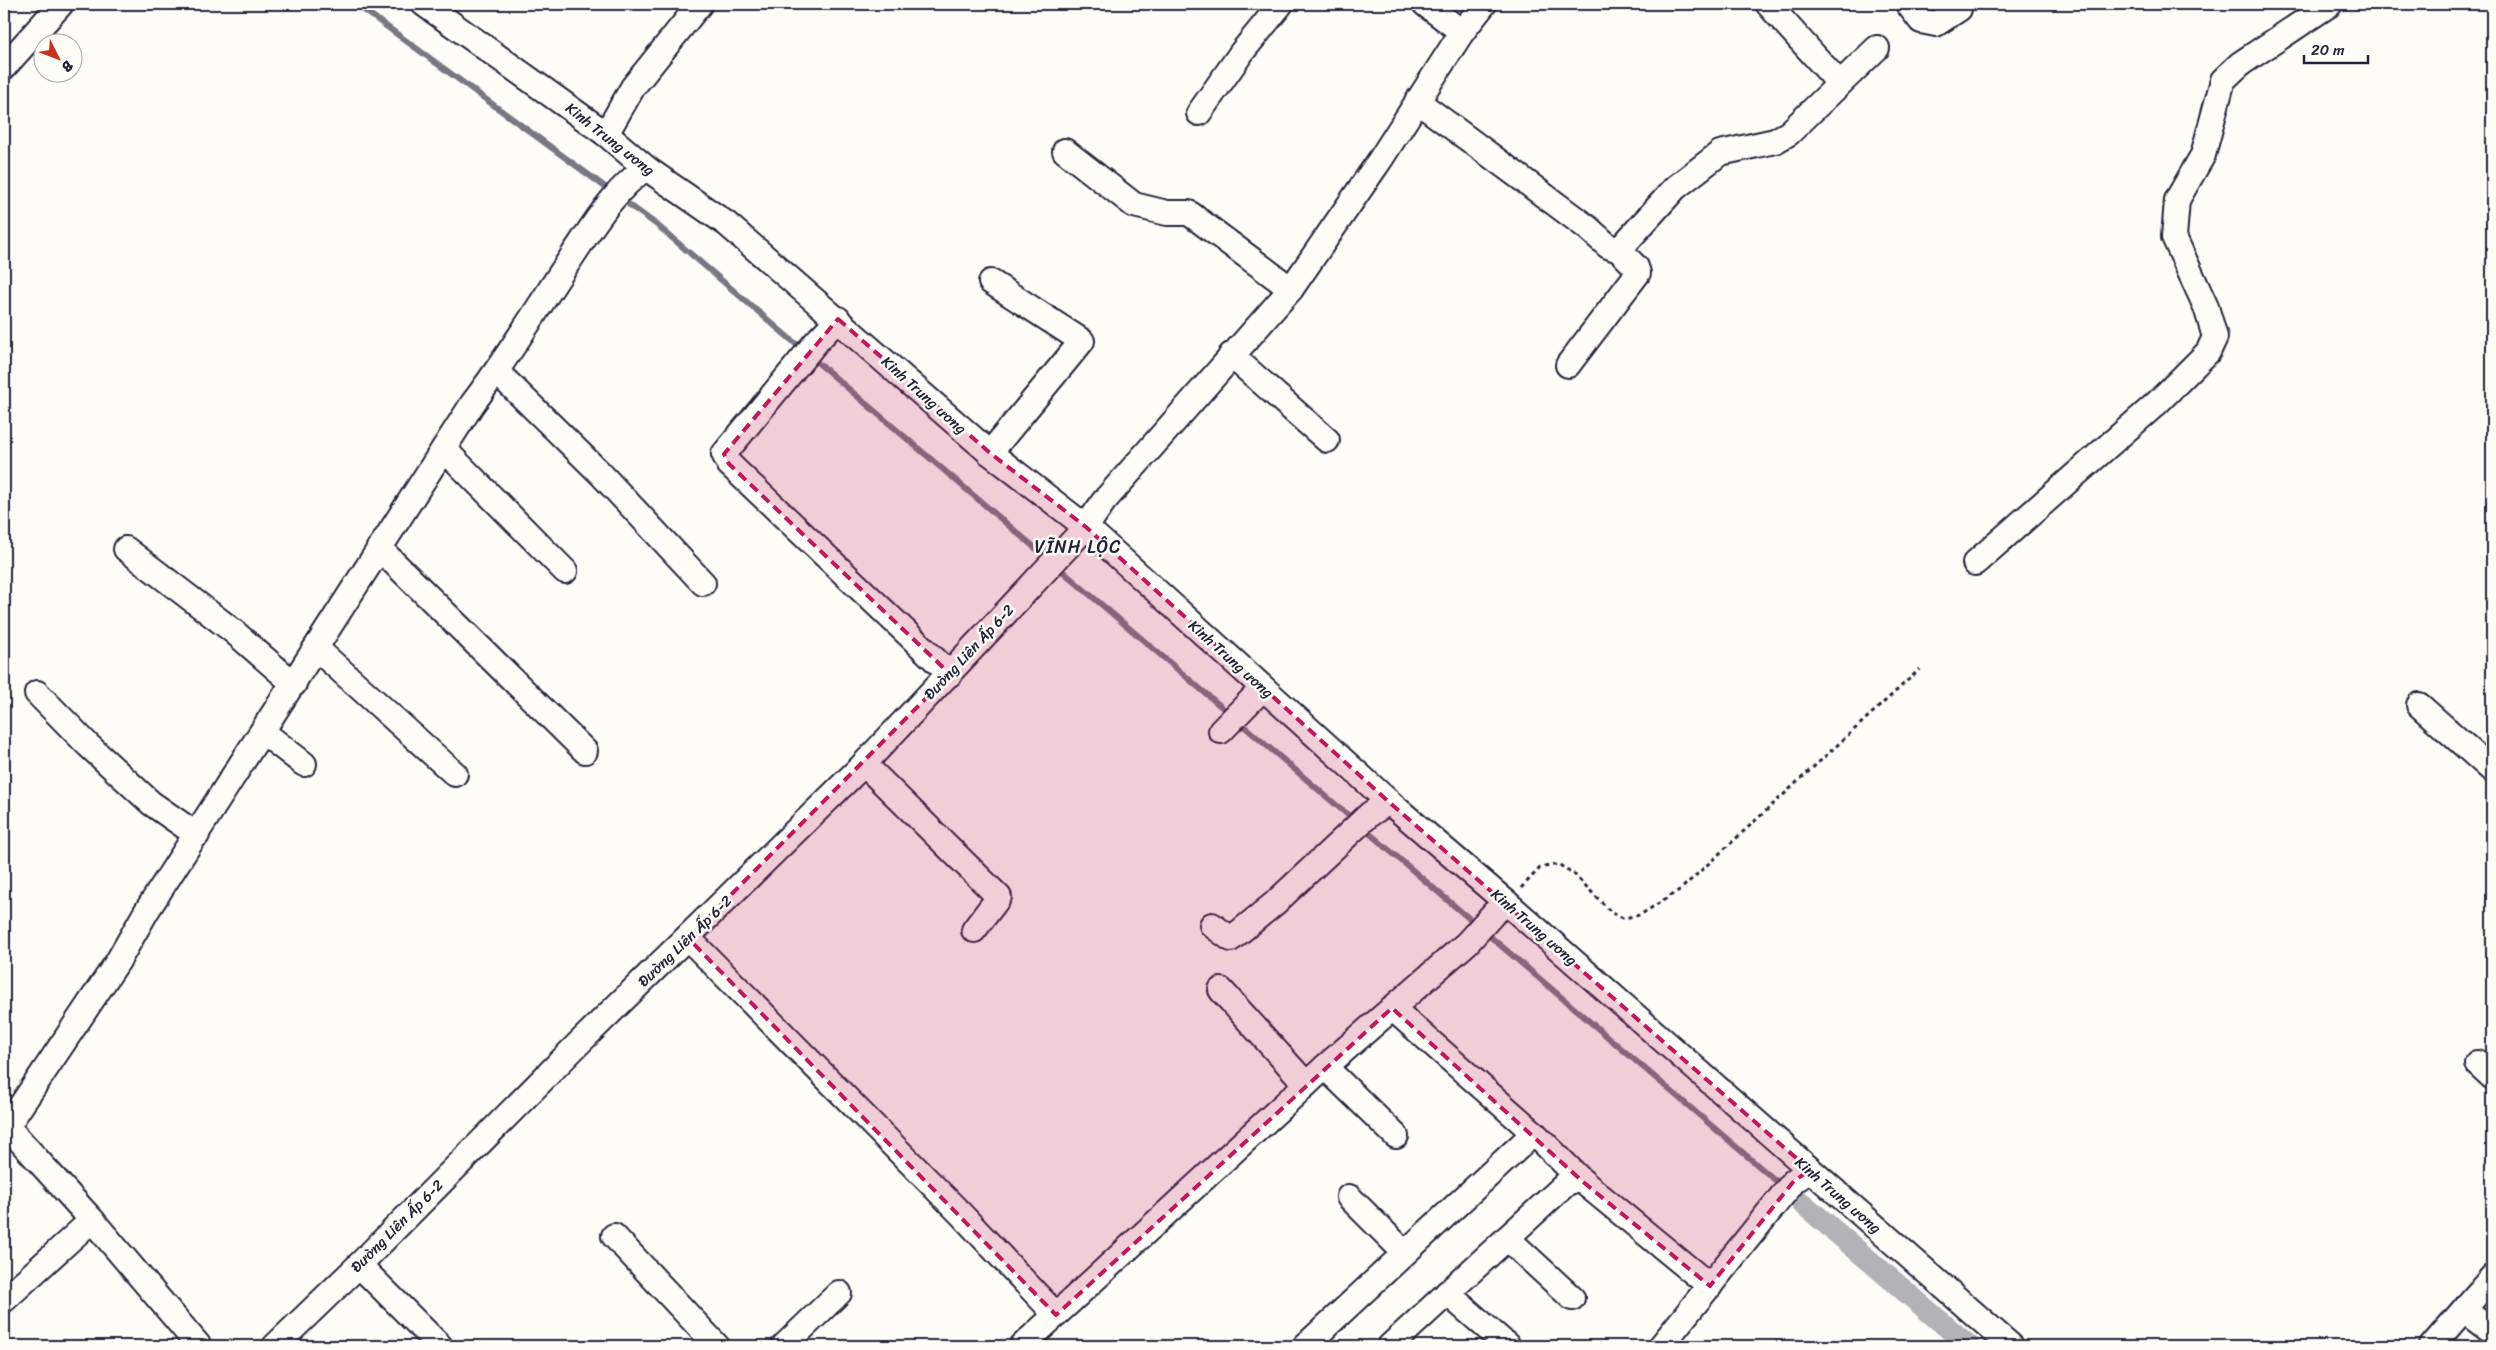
<svg xmlns="http://www.w3.org/2000/svg" width="2496" height="1350" font-family="Sriracha,sans-serif">
  <rect width="100%" height="100%" fill="#fdfcf7"/>
  <filter id="ink" filterUnits="userSpaceOnUse"><feTurbulence type="fractalNoise" baseFrequency=".02" numOctaves="2"/><feDisplacementMap in="SourceGraphic" scale="10" xChannelSelector="R" yChannelSelector="G"/><feConvolveMatrix kernelMatrix="1 2 1 2 8 2 1 2 1" color-interpolation-filters="sRGB"/></filter>
  <g filter="url(#ink)">
    <g fill="none" stroke-linecap="round" stroke-linejoin="round">
      <g stroke="#787885" stroke-width="6">
        <path d="M356,4L612,192"/>
        <path d="M620,198L657,225L803,350"/>
        <path d="M810,356L1231,715"/>
        <path d="M1238,721L1802,1203"/>
      </g>
      <path stroke="#b2b2b7" stroke-width="22" d="M1802,1203L1969,1346"/>
      <defs>
        <g id="minor">
          <path d="M424,4L606,134L646,168L727,224L990,453L1086,527L1389,802L1507,903L2011,1346"/>
          <path d="M1425,4L1462,32"/>
          <path d="M1768,4L1839,83"/>
          <path d="M1908,4L1921,21L1936,24L1959,9"/>
          <path d="M4,67L61,4"/>
          <path d="M1417,101L1588,228L1608,246L1619,250L1675,188L1720,153L1775,141L1789,133L1877,48"/>
          <path d="M1199,113L1242,52L1281,4"/>
          <path d="M606,134L633,87L700,4"/>
          <path d="M1065,151L1134,205L1167,213H1189L1291,289"/>
          <path d="M838,319L817,341L724,454L729,464L950,674"/>
          <path d="M1231,355L1327,440"/>
          <path d="M1568,365L1638,273L1636,267L1619,250"/>
          <path d="M497,372L601,474L703,583"/>
          <path d="M444,449L565,571"/>
          <path d="M990,453L1082,341L991,282"/>
          <path d="M379,548L585,751"/>
          <path d="M126,549L233,631L294,684"/>
          <path d="M1975,563L2157,403L2208,352L2215,337L2206,307L2174,237L2177,200L2203,155L2223,80L2240,64L2330,4"/>
          <path d="M316,648L455,774"/>
          <path d="M37,693L88,745L151,803L197,835"/>
          <path d="M2419,705L2492,770"/>
          <path d="M1221,731L1263,688"/>
          <path d="M263,732L304,764"/>
          <path d="M864,764L999,897L974,930"/>
          <path d="M1212,925L1231,939L1275,903L1370,814L1389,802"/>
          <path d="M688,938L960,1213L1056,1315"/>
          <path d="M1221,990L1306,1084"/>
          <path d="M1392,1008L1534,1133"/>
          <path d="M2477,1063L2492,1077"/>
          <path d="M1325,1067L1396,1136"/>
          <path d="M4,1123L92,1220L199,1346"/>
          <path d="M4,1131L118,961L146,912L473,403C509,356 540,304 573,255C594,224 615,189 646,168"/>
          <path d="M1349,1197L1404,1252"/>
          <path d="M614,1236L717,1346"/>
          <path d="M1507,1238L1572,1298"/>
          <path d="M359,1265L440,1346"/>
          <path d="M1447,1293L1508,1346"/>
          <path d="M4,1300L92,1220"/>
          <path d="M2464,1310L2492,1331"/>
          <path d="M275,1346L359,1265L576,1046L864,764L1086,527L1104,501L1291,289L1380,160L1462,32L1484,4"/>
          <path d="M784,1346L839,1293"/>
          <path d="M1022,1346L1325,1067L1467,943L1494,913L1507,903"/>
          <path d="M1305,1346L1534,1133L1582,1181"/>
          <path d="M1390,1346L1569,1181H1582L1710,1286"/>
          <path d="M1661,1346L1794,1181L1810,1170"/>
          <path d="M2432,1346L2492,1277"/>
        </g>
      </defs>
      <use href="#minor" stroke="#22223b" stroke-width="28"/>
      <path stroke="#22223b" stroke-width="3" stroke-dasharray="4 4" stroke-linecap="butt" d="M1521,888L1540,868L1558,864L1574,874L1612,913L1623,918L1640,915L1681,889L1920,669"/>
      <use href="#minor" stroke="#fdfcf7" stroke-width="24"/>
    </g>
  </g>
  <path fill="#c2185b" fill-opacity="0.2" stroke="#c2185b" stroke-width="4" stroke-dasharray="10 6" stroke-linejoin="round" d="M838,319L990,453L1086,527L1389,802L1810,1170L1794,1181L1710,1286L1582,1181L1392,1008L1056,1315L688,938L950,674L729,464L724,454Z"/>
  <g text-anchor="middle" stroke-width="5" stroke-linejoin="round" paint-order="stroke">
    <g font-size="15" fill="#22223b" stroke="#fdfcf7">
      <text transform="translate(610 139) rotate(38)" y="5">Kinh Trung ương</text>
      <text transform="translate(924 395) rotate(42)" y="5">Kinh Trung ương</text>
      <text transform="translate(969 652) rotate(-47)" y="5">Đường Liên Ấp 6-2</text>
      <text transform="translate(1231 659) rotate(42)" y="5">Kinh Trung ương</text>
      <text transform="translate(1534 927) rotate(41)" y="5">Kinh Trung ương</text>
      <text transform="translate(685 941) rotate(-44)" y="5">Đường Liên Ấp 6-2</text>
      <text transform="translate(1838 1195) rotate(41)" y="5">Kinh Trung ương</text>
      <text transform="translate(397 1226) rotate(-45)" y="5">Đường Liên Ấp 6-2</text>
    </g>
    <g font-size="18" letter-spacing="1" fill="#22223b" stroke="#fdfcf7">
      <text x="1078" y="553">VĨNH LỘC</text>
    </g>
  </g>
  <rect width="2496" height="1350" fill="none" stroke="#fdfcf7" stroke-width="20"/>
  <rect x="10" y="10" width="2476" height="1330" fill="none" stroke="#22223b" stroke-width="2" filter="url(#ink)"/>
  <g transform="translate(58 58) rotate(132)"><circle r="24" fill="#fdfcf7" stroke="#a5a5ac"/>
  <path d="M0-4L9 19L0 12L-9 19Z" fill="#c8321e"/>
  <text y="-8" font-size="14" font-weight="bold" text-anchor="middle" fill="#22223b">B</text>
  </g>
  <path d="M2304 55v8h64v-8" fill="none" stroke="#22223b" stroke-width="2.5"/>
  <text x="2311" y="55" font-size="15" fill="#22223b" stroke="#fdfcf7" stroke-width="4" paint-order="stroke">20 m</text>
</svg>
